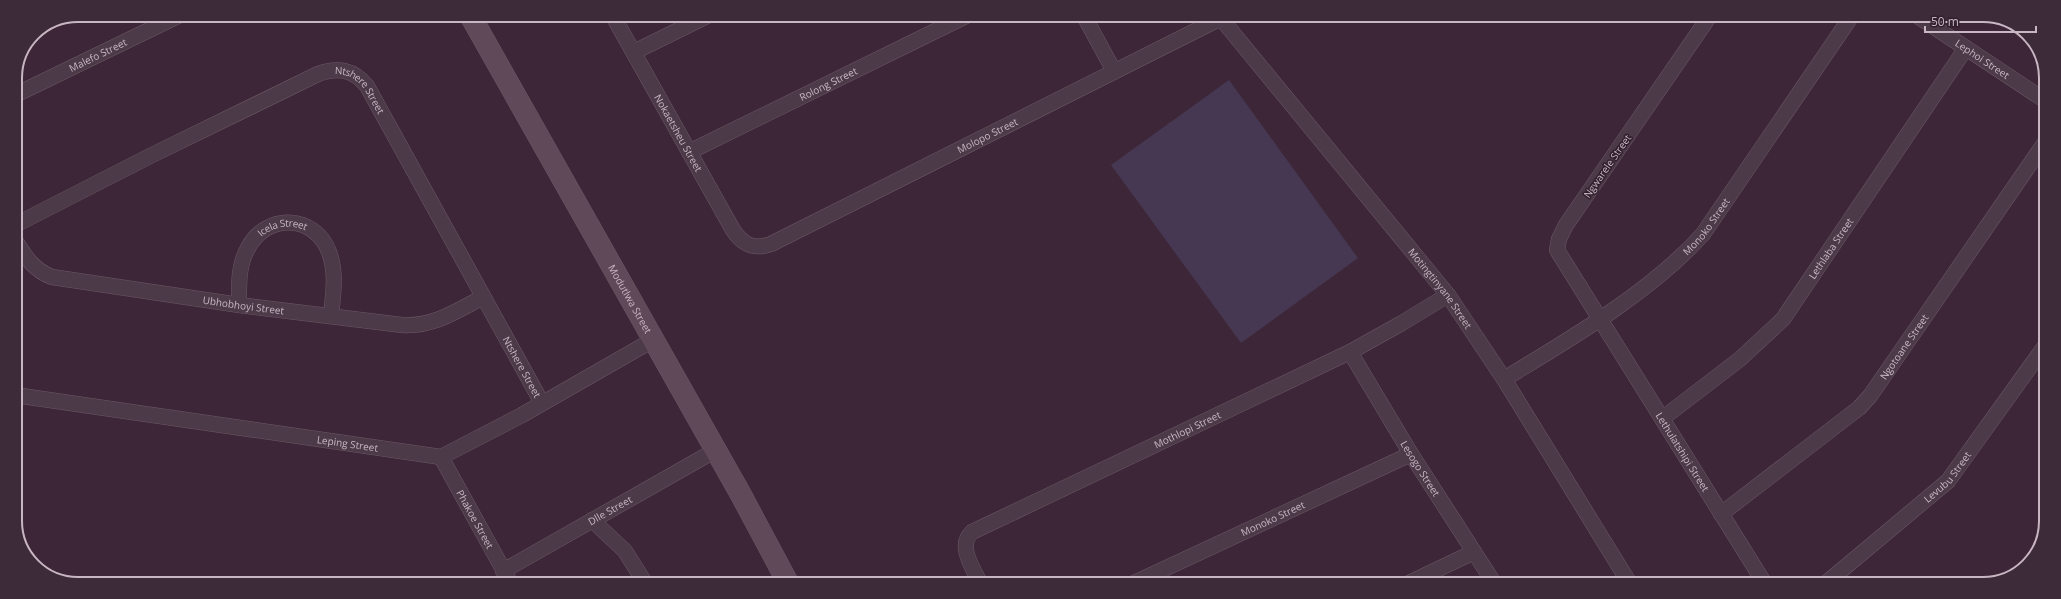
<svg xmlns="http://www.w3.org/2000/svg" width="2061" height="599" font-family="'Open Sans',sans-serif">
  <rect width="100%" height="100%" fill="#3d2637"/>
  <path fill="#463852" d="M1229,80L1358,258L1241,343L1111,165Z"/>
  <g fill="none" stroke-linecap="round" stroke-linejoin="round">
    <defs>
      <g id="street">
        <path id="s1" d="M613,16L733,230C743,245 754,250 771,244L1225,16"/>
        <path d="M1084,16L1114,71"/>
        <path id="s2" d="M1219,16L1448,295L1504,379L1630,584"/>
        <path id="s3" d="M1709,17L1566,225L1559,239L1557,250L1765,584"/>
        <path id="s4" d="M1919,17L2046,101"/>
        <path d="M634,52L707,16"/>
        <path id="s5" d="M15,95L180,15"/>
        <path id="s6" d="M689,152L966,16"/>
        <path id="s7" d="M15,225L150,156L318,74C338,67 353,69 367,86L542,403"/>
        <path id="s8" d="M15,240C25,256 33,270 52,277L239,305L402,325C433,327 457,311 483,297"/>
        <path id="s9" d="M239,305C239,285 238,265 248,248C266,213 315,214 329,252C337,273 333,295 331,316"/>
        <path id="s10" d="M1350,352L1411,454L1494,583"/>
        <path id="s11" d="M1504,379C1570,339 1651,292 1703,234L1851,17"/>
        <path id="s12" d="M15,395L441,457L522,415L653,340"/>
        <path id="s13" d="M1663,418L1740,359L1783,319L1966,48"/>
        <path id="s14" d="M441,457L510,582"/>
        <path id="s15" d="M1721,514L1859,408L1870,396L2046,141"/>
        <path d="M592,520L625,551L645,583"/>
        <path id="s16" d="M503,571L716,450"/>
        <path id="s17" d="M980,583C973,568 957,546 972,532L1350,352L1402,323L1448,295"/>
        <path id="s18" d="M1134,583L1411,454"/>
        <path d="M1409,583L1474,552"/>
        <path id="s19" d="M1825,584L1948,481L2045,346"/>
      </g>
      <g id="secondary">
        <path id="s20" d="M470,15L740,493L788,583"/>
      </g>
    </defs>
    <use href="#street" stroke="#6b5866" stroke-width="16"/>
    <use href="#secondary" stroke="#6b5866" stroke-width="22"/>
    <use href="#street" stroke="#4d3a48" stroke-width="15"/>
    <use href="#secondary" stroke="#604958" stroke-width="21"/>
  </g>
  <g text-anchor="middle" stroke-width="3" stroke-linejoin="round" paint-order="stroke">
    <g font-size="10" fill="#c8b6c3" stroke="#321f2d">
      <text dy="4" stroke="none"><textPath href="#s5" startOffset="92">Malefo Street</textPath></text>
      <text dy="4" stroke="none"><textPath href="#s4" startOffset="76">Lephoi Street</textPath></text>
      <text dy="4" stroke="none"><textPath href="#s6" startOffset="155">Rolong Street</textPath></text>
      <text dy="4" stroke="none"><textPath href="#s7" startOffset="390">Ntshere Street</textPath></text>
      <text dy="4" stroke="none"><textPath href="#s1" startOffset="134">Nokaetsheu Street</textPath></text>
      <text dy="4" stroke="none"><textPath href="#s1" startOffset="532">Molopo Street</textPath></text>
      <text transform="translate(1607 166) rotate(-55)" y="4">Ngwarele Street</text>
      <text dy="4" stroke="none"><textPath href="#s11" startOffset="255">Monoko Street</textPath></text>
      <text dy="4" stroke="none"><textPath href="#s9" startOffset="102">Icela Street</textPath></text>
      <text dy="4" stroke="none"><textPath href="#s13" startOffset="241">Lethlaba Street</textPath></text>
      <text dy="4" stroke="none"><textPath href="#s2" startOffset="351">Motingtinyane Street</textPath></text>
      <text dy="4" stroke="none"><textPath href="#s20" startOffset="326">Modutlwa Street</textPath></text>
      <text dy="4" stroke="none"><textPath href="#s8" startOffset="247">Ubhobhoyi Street</textPath></text>
      <text dy="4" stroke="none"><textPath href="#s15" startOffset="250">Ngotoane Street</textPath></text>
      <text dy="4" stroke="none"><textPath href="#s7" startOffset="714">Ntshere Street</textPath></text>
      <text dy="4" stroke="none"><textPath href="#s17" startOffset="294">Mothlopi Street</textPath></text>
      <text dy="4" stroke="none"><textPath href="#s12" startOffset="336">Leping Street</textPath></text>
      <text dy="4" stroke="none"><textPath href="#s3" startOffset="517">Lethulatshipi Street</textPath></text>
      <text dy="4" stroke="none"><textPath href="#s10" startOffset="136">Lesogo Street</textPath></text>
      <text dy="4" stroke="none"><textPath href="#s19" startOffset="163">Levubu Street</textPath></text>
      <text dy="4" stroke="none"><textPath href="#s16" startOffset="123">Dlle Street</textPath></text>
      <text dy="4" stroke="none"><textPath href="#s18" startOffset="153">Monoko Street</textPath></text>
      <text dy="4" stroke="none"><textPath href="#s14" startOffset="71">Phakoe Street</textPath></text>
    </g>
  </g>
  <path d="M0 0H2061V599H0ZM78 22H1983A56 56 0 0 1 2039 78V521A56 56 0 0 1 1983 577H78A56 56 0 0 1 22 521V78A56 56 0 0 1 78 22Z" fill="#3e2b39" fill-rule="evenodd"/>
  <path fill="none" stroke="#c8b6c3" stroke-width="2" d="M78 22H1983A56 56 0 0 1 2039 78V521A56 56 0 0 1 1983 577H78A56 56 0 0 1 22 521V78A56 56 0 0 1 78 22Z"/>
  <path d="M1925 26v6h111v-6" fill="none" stroke="#c8b6c3" stroke-width="2"/>
  <text x="1931" y="26" font-size="12" fill="#c8b6c3" stroke="#321f2d" stroke-width="3" paint-order="stroke">50 m</text>
</svg>
